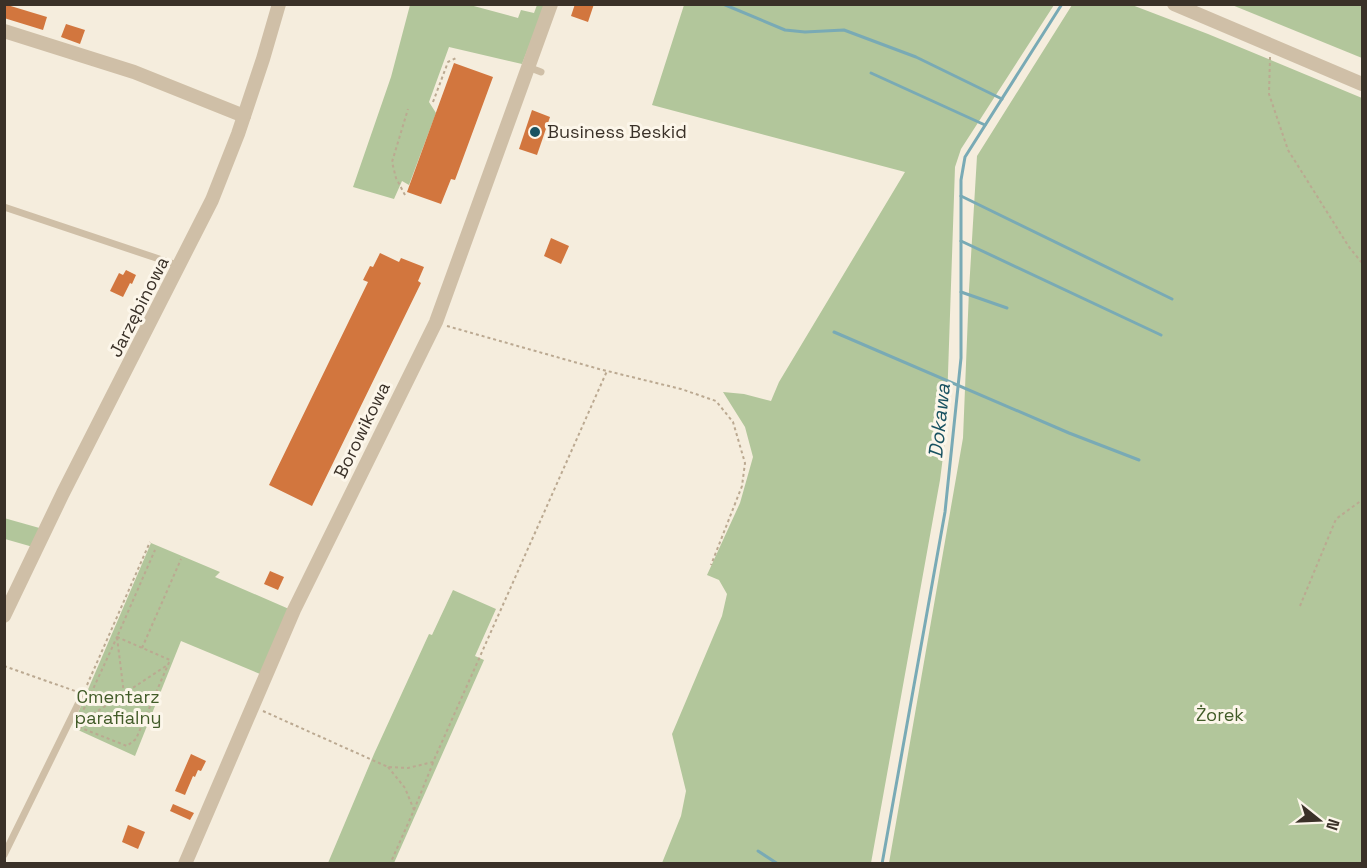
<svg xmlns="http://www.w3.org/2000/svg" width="1367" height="868" font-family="'Space Grotesk',sans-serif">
  <rect width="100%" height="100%" fill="#f5eddd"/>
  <g fill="#b2c69b">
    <path d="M410,5H470L518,18L521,10L534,13L537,5H545L522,64L449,47L429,102L436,113L409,185L402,181L394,199L353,187L391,77Z"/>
    <path d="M684,5H1054L961,149L955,167L946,433L940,480L871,863H662L681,816L686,791L672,734L722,616L727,594L719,580L707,575L740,503L753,457L745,427L723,392L744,394L771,401L779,382L905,172L652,105Z"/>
    <path d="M1072,5H1132L1208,34L1362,98V863H889L963,438L969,290L977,156Z"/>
    <path d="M1232,5H1362V58Z"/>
    <path d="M4,518L43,529L33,547L5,539Z"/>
    <path d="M151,543L220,572L215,577L289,609L260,674L181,641L135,756L78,730L74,722Z"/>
    <path d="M453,590L496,609L475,656L484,660L394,863H328L374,754L429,634L432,635Z"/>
  </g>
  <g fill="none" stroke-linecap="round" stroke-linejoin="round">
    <g stroke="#79aab5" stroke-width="3">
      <path d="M723,4L785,30L805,32L844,30L916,57L1002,99"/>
      <path d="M871,73L985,125"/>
      <path d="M961,196L1172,299"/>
      <path d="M961,241L1161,335"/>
      <path d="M961,292L1007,308"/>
      <path d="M834,332L1069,433L1139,460"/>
      <path d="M758,851L778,864"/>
      <path d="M882,864L945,512L961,358V180L965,157L1062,4"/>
    </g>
  </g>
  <g fill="#d2763e">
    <path d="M4,4L47,17L43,30L4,18Z"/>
    <path d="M575,4H594L588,22L571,16Z"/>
    <path d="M66,24L85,30L80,44L61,37Z"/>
    <path d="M454,63L493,77L455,180L451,179L441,204L407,192Z"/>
    <path d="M532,110L550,117L537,155L519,149Z"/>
    <path d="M551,238L569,246L561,264L544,256Z"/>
    <path d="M380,253L399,262L401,258L424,267L418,281L421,283L312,506L269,485L368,282L363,280L370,266L373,267Z"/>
    <path d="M126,270L136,275L132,284L130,283L123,297L110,291L119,273L123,275Z"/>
    <path d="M270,571L284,577L278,590L264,584Z"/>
    <path d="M191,754L206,761L201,771L198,770L195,777L193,776L185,795L175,791Z"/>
    <path d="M173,804L194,813L190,820L170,811Z"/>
    <path d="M128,825L145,832L138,849L122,842Z"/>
  </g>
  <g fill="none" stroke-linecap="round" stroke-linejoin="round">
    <g stroke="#bba991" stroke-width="2" stroke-dasharray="3 3" stroke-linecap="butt">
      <path d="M1270,57L1269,94L1288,150L1349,247L1362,263"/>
      <path d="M433,102L448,62L456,58"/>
      <path d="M405,195L396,178L392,162L408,109"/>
      <path d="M447,326L599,369L681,389L716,401L733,422L745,463L742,486L711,565"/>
      <path d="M1300,606L1336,519L1362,500"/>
      <path d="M117,637L170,660L136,739L127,746L76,726Z"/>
      <path d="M142,648L181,559"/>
      <path d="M4,666L75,691"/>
      <path d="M87,685L150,542"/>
      <path d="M124,694L117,637L155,550"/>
      <path d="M263,711L388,767L408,768L433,762L607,371"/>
      <path d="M78,724L166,666"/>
      <path d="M388,767L405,788L414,810L390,864"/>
      <path d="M414,810L433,763"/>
    </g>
    <g stroke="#cfbfa7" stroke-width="7">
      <path d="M528,67L541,72"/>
      <path d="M4,207L180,266"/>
      <path d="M4,855L83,694"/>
    </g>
    <g stroke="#cfbfa7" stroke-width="14">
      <path d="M1174,4L1362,84"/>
      <path d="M4,31L134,72L244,116"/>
      <path d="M4,616L63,493L212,200L238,134L263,59L279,4"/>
      <path d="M185,864L294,610L436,322L551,4"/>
    </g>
  </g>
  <circle fill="#195261" stroke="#fcf6ea" stroke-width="2" cx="535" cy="132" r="6"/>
  <g text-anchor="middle" stroke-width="6" stroke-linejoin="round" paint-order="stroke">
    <g font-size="18" fill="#3a3128" stroke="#fcf6ea" text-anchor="start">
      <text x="547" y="138">Business Beskid</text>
    </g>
    <g font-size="18" fill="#3a3128" stroke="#fcf6ea">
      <text transform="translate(139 307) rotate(-63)" y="6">Jarzębinowa</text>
      <text transform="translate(362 430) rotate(-64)" y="6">Borowikowa</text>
    </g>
    <g font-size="18" fill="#425c29" stroke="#fcf6ea">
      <text x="118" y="703">Cmentarz<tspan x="118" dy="21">parafialny</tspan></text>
      <text x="1220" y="721">Żorek</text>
    </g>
    <g font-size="20" font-style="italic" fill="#195261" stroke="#fcf6ea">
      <text transform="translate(939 421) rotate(-84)" y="7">Dokawa</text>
    </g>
  </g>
  <rect width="1367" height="868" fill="none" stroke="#3a3128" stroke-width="12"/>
  <g transform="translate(1319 820) rotate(108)" stroke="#fcf6ea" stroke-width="4.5" paint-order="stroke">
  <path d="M0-4.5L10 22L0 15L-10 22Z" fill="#3a3128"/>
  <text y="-9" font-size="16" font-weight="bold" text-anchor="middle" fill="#3a3128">N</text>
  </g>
</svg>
